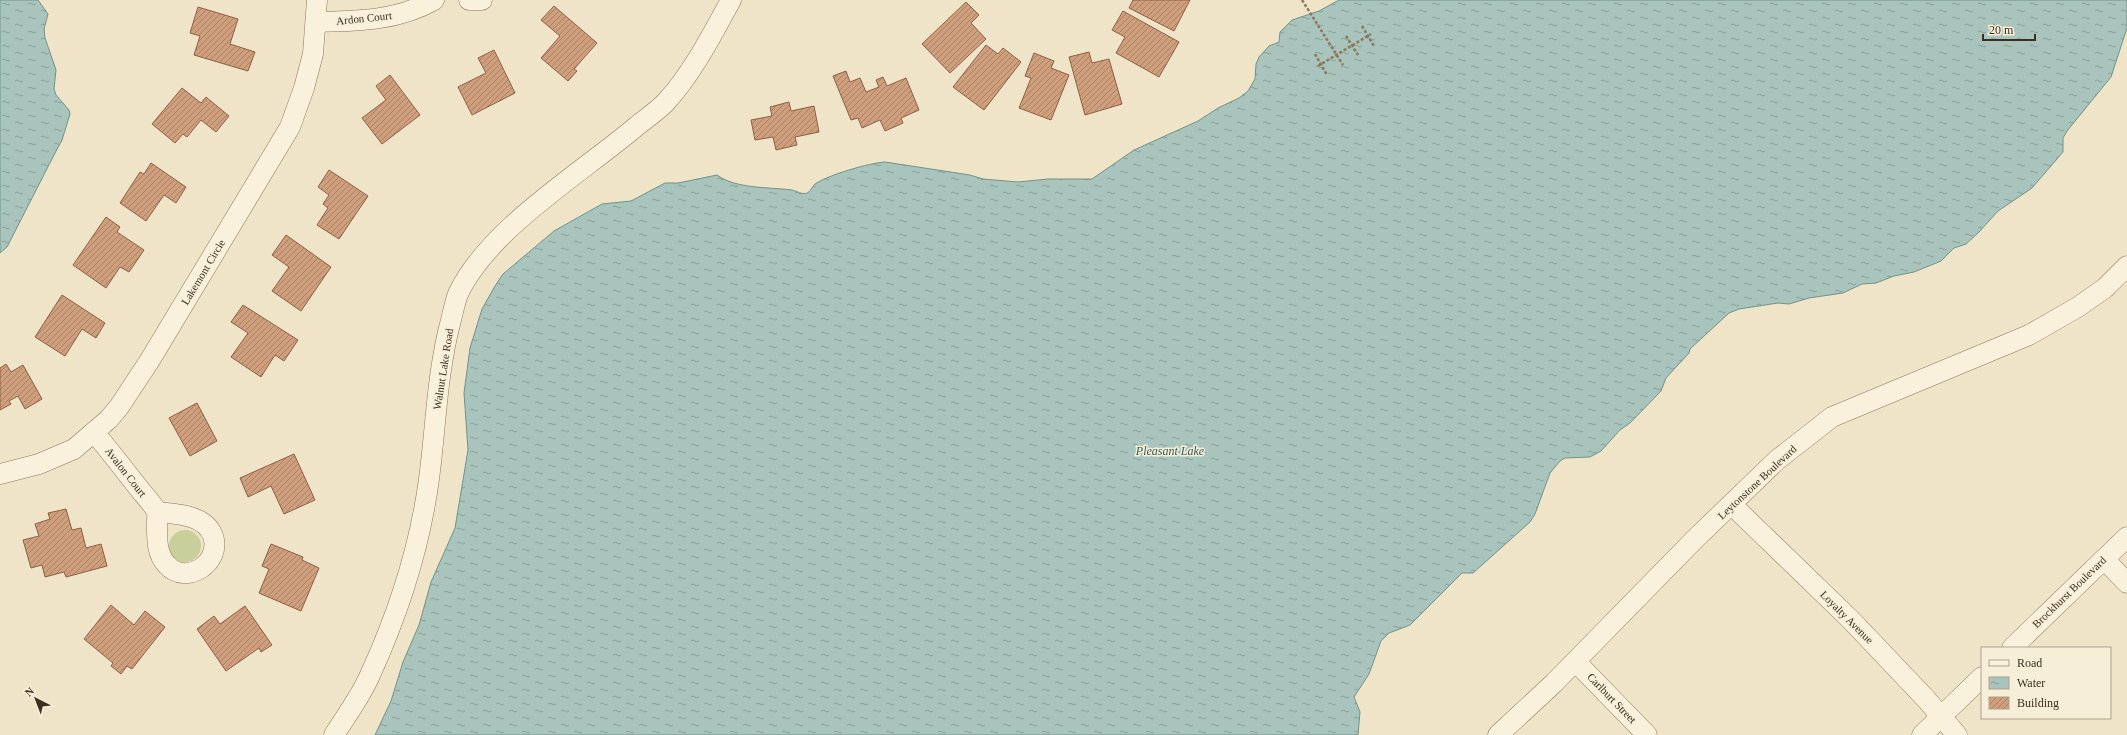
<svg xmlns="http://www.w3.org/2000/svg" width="2127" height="735" font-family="Georgia,serif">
  <defs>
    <pattern id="water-ripples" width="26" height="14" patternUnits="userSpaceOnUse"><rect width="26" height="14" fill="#a9c4bc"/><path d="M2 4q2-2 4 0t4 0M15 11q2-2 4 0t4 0" fill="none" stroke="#8ba098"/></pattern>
    <pattern id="building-hatch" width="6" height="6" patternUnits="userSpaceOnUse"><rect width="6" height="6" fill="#cf9f7d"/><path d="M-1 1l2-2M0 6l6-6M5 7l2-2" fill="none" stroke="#a98266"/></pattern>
  </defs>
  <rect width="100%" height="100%" fill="#f0e4c8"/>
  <circle fill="#c9cf9b" cx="185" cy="546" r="16"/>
  <g fill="url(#water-ripples)" stroke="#6f938a">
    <path d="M0,0H38L48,14L44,29L45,38L56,70L54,89L56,95L69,110L70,114L62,140L54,155L7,247L0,253Z"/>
    <path d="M1339,0H2127V28L2111,77L2067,131L2063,138V152L2032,188L1998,211L1979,232L1966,244L1954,248L1941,261L1914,272L1894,276L1876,283L1862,284L1843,293L1809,298L1789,304L1778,303L1739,309L1729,313L1690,349L1689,353L1666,378L1661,391L1630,423L1620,430L1601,451L1590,457L1565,458L1560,461L1550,473L1535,514L1530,522L1473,573H1462L1410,625L1389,633L1381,641L1369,674L1354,697L1360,712L1358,735H375L391,701L403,662L419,625L431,582L455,528L468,450L464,393L470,348L482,309L495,286L503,274L554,231L602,204L631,201L665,183H678L717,175C736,189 769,187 792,190C796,191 803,195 807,193C810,192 812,187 815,184C828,175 869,163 885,162L970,175L983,179L1018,182L1048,179H1092L1134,150L1198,121L1218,108L1239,98L1248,91L1255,79L1256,64L1259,57L1269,46L1279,42L1280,32L1292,20L1319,11Z"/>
  </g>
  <g fill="url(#building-hatch)" stroke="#8d5f41">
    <path d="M1133,0H1190L1174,31L1129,8Z"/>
    <path d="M966,2L979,15L971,23L986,39L950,73L922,44Z"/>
    <path d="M554,6L597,43L574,69L577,71L568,81L541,58L560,36L541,20Z"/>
    <path d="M198,7L238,19L230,44L255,52L248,71L194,55L200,36L190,33Z"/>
    <path d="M1123,11L1179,42L1159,77L1116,53L1125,37L1112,30Z"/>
    <path d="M986,45L998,54L1003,48L1021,62L984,110L953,87Z"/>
    <path d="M494,50L515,93L472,115L458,87L486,73L478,58Z"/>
    <path d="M1089,52L1092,63L1109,59L1122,104L1085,115L1069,57Z"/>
    <path d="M1034,53L1054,61L1051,68L1069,75L1051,120L1019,108L1031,78L1025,76Z"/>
    <path d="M846,71L850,82L860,78L866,92L879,87L876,80L883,77L887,86L906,78L919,110L901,118L903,123L885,131L880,120L862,128L858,118L851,120L833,76Z"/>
    <path d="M390,75L420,115L382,144L362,118L386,100L376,86Z"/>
    <path d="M182,88L201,103L206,97L229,116L216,132L201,120L187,137L183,134L175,143L152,124Z"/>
    <path d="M789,102L791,111L814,106L819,132L795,137L797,145L776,150L773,137L755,140L751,120L772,116L770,107Z"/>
    <path d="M151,163L186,187L176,203L164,195L146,221L120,203L140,172L144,174Z"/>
    <path d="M329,170L368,196L339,239L317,225L328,208L323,204L329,195L318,187Z"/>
    <path d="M106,217L120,227L117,232L144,250L129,272L120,267L106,288L73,265Z"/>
    <path d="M286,235L331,267L301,311L272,291L289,267L272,255Z"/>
    <path d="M62,295L105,323L96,338L82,329L65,356L35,337Z"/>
    <path d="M243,305L298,340L284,361L275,355L261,377L231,357L248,333L231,322Z"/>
    <path d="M6,364L11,372L23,365L42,399L25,409L18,396L9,401L11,404L0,410V368Z"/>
    <path d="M197,403L217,441L190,456L169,418Z"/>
    <path d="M294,454L315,500L284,514L271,486L248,497L240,478Z"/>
    <path d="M66,509L72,530L81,528L86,548L101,544L107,566L66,577L64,572L45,577L42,565L31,568L23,540L39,536L35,524L50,519L48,513Z"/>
    <path d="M271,544L303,557L302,560L319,568L301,611L259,593L269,569L262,566Z"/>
    <path d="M111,605L134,625L145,611L165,627L132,669L127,666L121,674L111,666L113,663L84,639Z"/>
    <path d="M245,606L272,645L261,652L259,648L226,671L197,629L214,616L220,624Z"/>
  </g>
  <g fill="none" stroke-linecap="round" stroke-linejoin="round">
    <defs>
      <g id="street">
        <path d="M469,0H482"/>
        <path d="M316,22C357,21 397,21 434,0"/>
        <path d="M94,432C109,450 123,468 137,486C143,494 151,502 156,510C158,514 157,518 157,522C157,537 156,554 167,565C186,586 222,563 213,536C205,514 175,514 157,512"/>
        <path d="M0,474L39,464L74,449L109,419L119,407L150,360L290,127L304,88L313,54L317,0"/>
        <path d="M1732,505L1851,620L1926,699L1957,735"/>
        <path d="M2104,559L2127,583"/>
        <path d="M2012,648L2127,537"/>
        <path d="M1576,662L1647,735"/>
        <path d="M334,735C346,716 361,696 370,675C398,614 420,546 429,479C436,426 437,372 451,320C453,312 455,302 458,294C488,229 583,172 638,125C647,118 657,111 665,103C692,74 712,35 731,0"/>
        <path d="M1498,735L1554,683L1695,539L1777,460L1832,417L2029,335L2078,307L2105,288L2127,266"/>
        <path d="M1922,735L1982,677"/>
      </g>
    </defs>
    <use href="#street" stroke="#8d765c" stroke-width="21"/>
    <g stroke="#8d765c" stroke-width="2.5" stroke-dasharray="3 2" stroke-linecap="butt">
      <path d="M1302,0L1343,65"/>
      <path d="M1362,26L1374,46"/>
      <path d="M1346,36L1358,55"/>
      <path d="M1315,54L1327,75"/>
      <path d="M1318,66L1371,34"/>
    </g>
    <use href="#street" stroke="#faf1dc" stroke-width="20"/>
  </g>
  <g text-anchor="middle" stroke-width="3" stroke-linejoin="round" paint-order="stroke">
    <g font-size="11" fill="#3d2e20" stroke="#f7eed8">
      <text transform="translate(364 18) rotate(-6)" y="4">Ardon Court</text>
      <text transform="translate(203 272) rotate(-59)" y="4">Lakemont Circle</text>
      <text transform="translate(443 369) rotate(-81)" y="4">Walnut Lake Road</text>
      <text transform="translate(126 472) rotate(52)" y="4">Avalon Court</text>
      <text transform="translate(1757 482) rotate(-43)" y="4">Leytonstone Boulevard</text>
      <text transform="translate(2069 592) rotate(-44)" y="4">Brockhurst Boulevard</text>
      <text transform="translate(1847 617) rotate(45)" y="4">Loyalty Avenue</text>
      <text transform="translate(1612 698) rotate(46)" y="4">Carlburt Street</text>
    </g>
    <g font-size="12" font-style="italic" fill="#2f5d5a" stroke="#f7eed8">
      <text x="1170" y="455">Pleasant Lake</text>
    </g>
  </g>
  <rect x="1981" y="647" width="130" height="72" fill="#f7eed8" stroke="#ada18e"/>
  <rect x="1989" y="660" width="20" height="6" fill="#faf1dc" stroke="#ada18e"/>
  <text x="2017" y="667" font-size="12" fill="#3d2e20">Road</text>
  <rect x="1989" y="677" width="20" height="12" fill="url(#water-ripples)" stroke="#ada18e"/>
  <text x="2017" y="687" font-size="12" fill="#3d2e20">Water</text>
  <rect x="1989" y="697" width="20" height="12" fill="url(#building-hatch)" stroke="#ada18e"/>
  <text x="2017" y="707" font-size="12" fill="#3d2e20">Building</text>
  <g transform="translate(36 699) rotate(318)" stroke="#f7eed8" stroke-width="3" paint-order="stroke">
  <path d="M0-3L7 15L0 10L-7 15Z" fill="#3d2e20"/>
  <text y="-6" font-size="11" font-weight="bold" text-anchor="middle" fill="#3d2e20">N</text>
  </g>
  <path d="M1983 34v6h52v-6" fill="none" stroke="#3d2e20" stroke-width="2"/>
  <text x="1989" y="34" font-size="12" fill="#3d2e20" stroke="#f7eed8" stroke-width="3" paint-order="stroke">20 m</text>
</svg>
